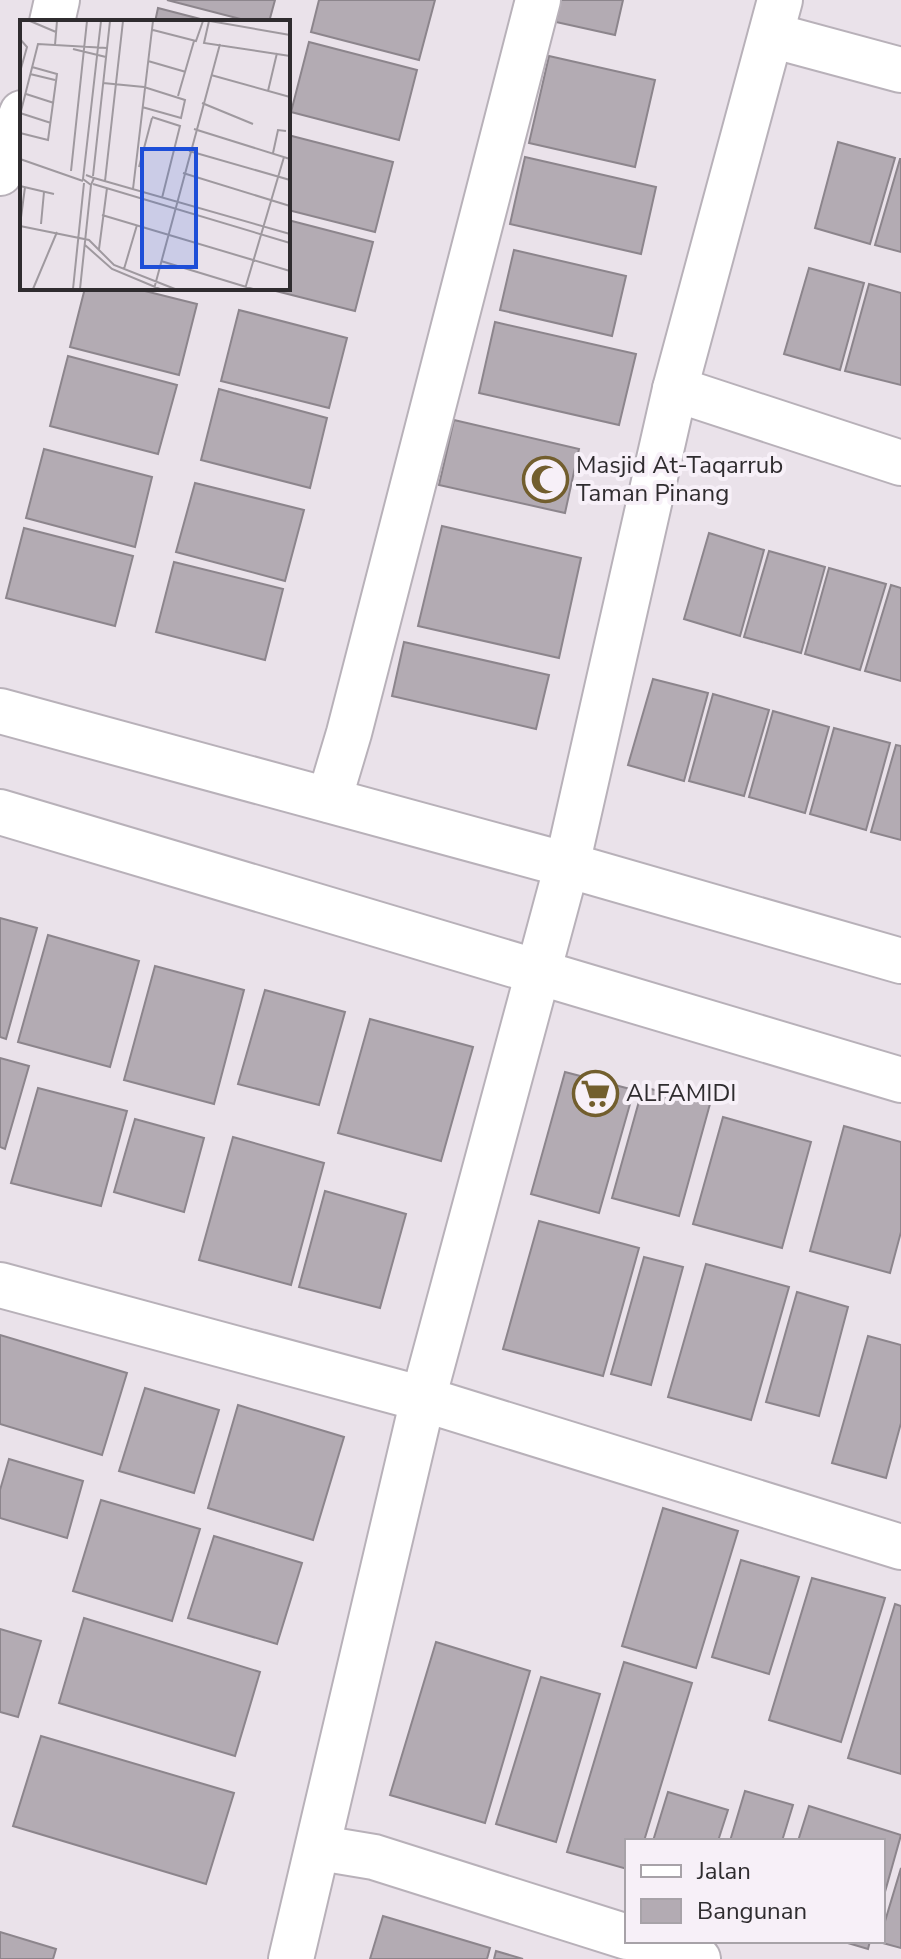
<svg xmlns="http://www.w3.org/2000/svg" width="901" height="1959" font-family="'Nunito Sans',sans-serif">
  <rect width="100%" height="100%" fill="#eae2ea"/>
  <g fill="#b3abb3" stroke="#8c858c" stroke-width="2">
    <path d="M167,0H275L269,22H252Z"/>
    <path d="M319,0H435L419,60L311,32Z"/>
    <path d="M561,0H623L615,35L556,22Z"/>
    <path d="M158,8L212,22H155Z"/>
    <path d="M309,42L417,70L399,140L291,112Z"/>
    <path d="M549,56L655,80L635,167L529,143Z"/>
    <path d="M288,135L393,162L375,232L288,210Z"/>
    <path d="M838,142L895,158L870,244L815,228Z"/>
    <path d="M525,157L656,187L641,254L510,224Z"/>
    <path d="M900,159H901V252L875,245Z"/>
    <path d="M288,220L373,242L355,311L264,288H288Z"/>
    <path d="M514,250L626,276L612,336L500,310Z"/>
    <path d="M809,268L864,283L840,370L784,354Z"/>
    <path d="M869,284L901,293V385L845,371Z"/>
    <path d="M85,288H133L197,304L179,375L70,347Z"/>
    <path d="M239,310L347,338L329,408L221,381Z"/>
    <path d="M495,322L636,354L619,425L479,393Z"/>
    <path d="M68,356L177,385L158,454L50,426Z"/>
    <path d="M219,389L327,418L310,488L201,460Z"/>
    <path d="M454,420L579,449L565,513L439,485Z"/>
    <path d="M44,449L152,477L135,547L26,518Z"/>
    <path d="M195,483L304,510L285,581L176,552Z"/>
    <path d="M442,526L581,558L559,658L418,626Z"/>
    <path d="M24,528L133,556L115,626L6,598Z"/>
    <path d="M709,533L764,550L740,636L684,619Z"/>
    <path d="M769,551L825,567L801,653L744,637Z"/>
    <path d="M174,562L283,589L265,660L156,632Z"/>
    <path d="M829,568L886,584L860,670L805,654Z"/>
    <path d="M891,585L901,588V681L865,671Z"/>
    <path d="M404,642L549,675L536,729L392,696Z"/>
    <path d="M653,679L708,693L684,781L628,765Z"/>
    <path d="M713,694L769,710L744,796L689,781Z"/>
    <path d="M773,711L829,727L805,813L749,797Z"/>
    <path d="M834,728L890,743L866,830L810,814Z"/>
    <path d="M896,745L901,746V840L871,832Z"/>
    <path d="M0,918L37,928L6,1039L0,1037Z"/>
    <path d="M48,935L139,961L110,1067L18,1042Z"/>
    <path d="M155,966L244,990L214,1104L124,1080Z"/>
    <path d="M265,990L345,1012L319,1105L238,1084Z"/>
    <path d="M370,1019L473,1047L441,1161L338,1133Z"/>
    <path d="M0,1058L29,1066L5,1149L0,1147Z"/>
    <path d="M565,1072L634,1090L599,1213L531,1194Z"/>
    <path d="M643,1087L710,1104L679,1216L612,1198Z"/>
    <path d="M38,1088L127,1111L101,1206L11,1183Z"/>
    <path d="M723,1117L811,1142L782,1248L693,1224Z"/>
    <path d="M135,1119L204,1138L184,1212L114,1192Z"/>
    <path d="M844,1126L901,1142V1232L890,1273L810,1251Z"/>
    <path d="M233,1137L324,1163L291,1285L199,1260Z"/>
    <path d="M325,1191L406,1214L380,1308L299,1287Z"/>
    <path d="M539,1221L639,1248L603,1376L503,1349Z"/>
    <path d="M644,1257L683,1267L651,1385L611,1374Z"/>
    <path d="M706,1264L789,1287L751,1420L668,1397Z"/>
    <path d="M797,1292L848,1307L819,1416L766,1402Z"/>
    <path d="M0,1335L127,1373L102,1455L0,1424Z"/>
    <path d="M868,1336L901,1345V1423L886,1478L832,1463Z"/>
    <path d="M145,1388L219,1410L194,1493L119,1471Z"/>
    <path d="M238,1405L344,1437L313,1540L208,1508Z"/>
    <path d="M9,1459L83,1481L67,1538L0,1518V1490Z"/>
    <path d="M101,1500L200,1529L172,1621L73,1591Z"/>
    <path d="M663,1508L738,1531L696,1668L622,1646Z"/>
    <path d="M214,1536L302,1563L277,1644L188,1618Z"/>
    <path d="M741,1560L799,1577L769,1674L712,1657Z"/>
    <path d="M812,1578L885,1598L841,1742L769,1720Z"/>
    <path d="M895,1604L901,1606V1774L848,1758Z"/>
    <path d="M84,1618L260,1672L235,1756L59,1703Z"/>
    <path d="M0,1629L41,1641L18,1717L0,1712Z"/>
    <path d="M436,1642L530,1671L485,1823L390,1795Z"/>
    <path d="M624,1662L692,1683L644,1841H627V1869L567,1852Z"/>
    <path d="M541,1677L600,1694L556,1842L496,1824Z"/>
    <path d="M41,1736L234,1793L206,1884L13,1826Z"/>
    <path d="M745,1791L793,1805L782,1841H730Z"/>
    <path d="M668,1792L728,1810L718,1841H653Z"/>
    <path d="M809,1806L901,1835L883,1899V1841H798Z"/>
    <path d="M901,1868V1948L879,1942L883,1941V1928Z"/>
    <path d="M383,1916L490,1948L487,1959H370Z"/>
    <path d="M0,1932L56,1949L53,1959H0Z"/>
    <path d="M841,1941H870L868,1949Z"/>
    <path d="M496,1951L523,1959H494Z"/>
  </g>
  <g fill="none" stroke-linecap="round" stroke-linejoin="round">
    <defs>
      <g id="street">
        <path d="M52,22L57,0"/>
        <path d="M771,35L901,70"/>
        <path d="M0,173L22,113"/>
        <path d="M675,389L901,463"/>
        <path d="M0,711L567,865L901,961"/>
        <path d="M329,800L349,733L538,0"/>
        <path d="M0,812L901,1080"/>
        <path d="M0,1285L423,1399L901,1547"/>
        <path d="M320,1848L374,1857L627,1937"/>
        <path d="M641,1941L698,1959"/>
        <path d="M291,1959L423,1399L567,865L675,389L780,0"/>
      </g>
    </defs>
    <use href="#street" stroke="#b8b1b9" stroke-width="48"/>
    <use href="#street" stroke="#fff" stroke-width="44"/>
  </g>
  <defs>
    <symbol id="mosque-ring" viewBox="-11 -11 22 22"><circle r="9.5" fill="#f7f0f8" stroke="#725e2d" stroke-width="1.5"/><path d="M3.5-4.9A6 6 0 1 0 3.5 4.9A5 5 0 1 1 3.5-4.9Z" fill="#725e2d"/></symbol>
    <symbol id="supermarket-ring" viewBox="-11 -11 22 22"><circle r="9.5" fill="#f7f0f8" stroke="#725e2d" stroke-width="1.5"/><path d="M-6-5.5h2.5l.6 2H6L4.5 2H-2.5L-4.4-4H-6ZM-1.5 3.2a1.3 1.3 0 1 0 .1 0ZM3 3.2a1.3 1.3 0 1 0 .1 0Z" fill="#725e2d"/></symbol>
  </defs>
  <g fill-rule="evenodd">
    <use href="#mosque-ring" x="520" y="454" width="51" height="51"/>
    <use href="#supermarket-ring" x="570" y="1068" width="51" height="51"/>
  </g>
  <g text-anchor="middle" stroke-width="8" stroke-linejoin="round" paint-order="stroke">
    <g font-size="24" fill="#2f2c2f" stroke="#f7f0f8" text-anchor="start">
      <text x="576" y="473">Masjid At-Taqarrub<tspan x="576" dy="28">Taman Pinang</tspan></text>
      <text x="626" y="1101">ALFAMIDI</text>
    </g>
  </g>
  <g transform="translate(20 20)">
    <rect width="270" height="270" fill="#eae2ea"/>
    <path fill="none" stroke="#9f999f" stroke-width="2" d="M10,1L36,12M189,1L184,23L270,36M190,1L270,15M133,10L176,21L183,1M0,19L7,27L0,52M35,25L37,1M53,29L86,37M128,41L166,52M10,54L35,60M191,55L270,77M83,63L124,67L165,80L161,98L122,87M248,71L257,33M6,74L34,83M158,76L174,21M182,83L233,104M0,93L31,103M0,95L18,24L87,28M132,97L160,106L142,178M174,109L270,139M0,113L28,120L37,54L12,47M169,131L270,160M253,133L258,110L266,111M0,139L63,161M119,147L132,98M51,151L67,1M163,153L270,186M66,155L74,158L71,165L63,159L81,1M73,156L90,1M74,158L270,214M85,161L103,1M73,164L270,223M0,166L34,174M113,169L133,1M82,195L270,251M21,204L24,172M0,205L5,167M0,206L69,220L94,245L155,269M65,225L92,249L140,269M79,229L87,168M141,241L233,269M104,249L117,205M13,269L37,212M53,269L64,163M60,269L71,165M134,269L200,24M225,269L264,137"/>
    <path fill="#1d4ed8" fill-opacity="0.15" stroke="#1d4ed8" stroke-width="4" d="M122,129H176V247H122Z"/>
    <rect width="270" height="270" fill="none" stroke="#2f2c2f" stroke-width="4"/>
  </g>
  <rect x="625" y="1839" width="260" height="104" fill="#f7f0f8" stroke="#a7a2a8" stroke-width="2"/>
  <rect x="641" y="1865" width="40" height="12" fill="#ffffff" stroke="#a7a2a8" stroke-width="2"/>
  <text x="697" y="1879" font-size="24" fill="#2f2c2f">Jalan</text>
  <rect x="641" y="1899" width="40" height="24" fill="#b3abb3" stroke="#a7a2a8" stroke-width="2"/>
  <text x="697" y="1919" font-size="24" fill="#2f2c2f">Bangunan</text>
</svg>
